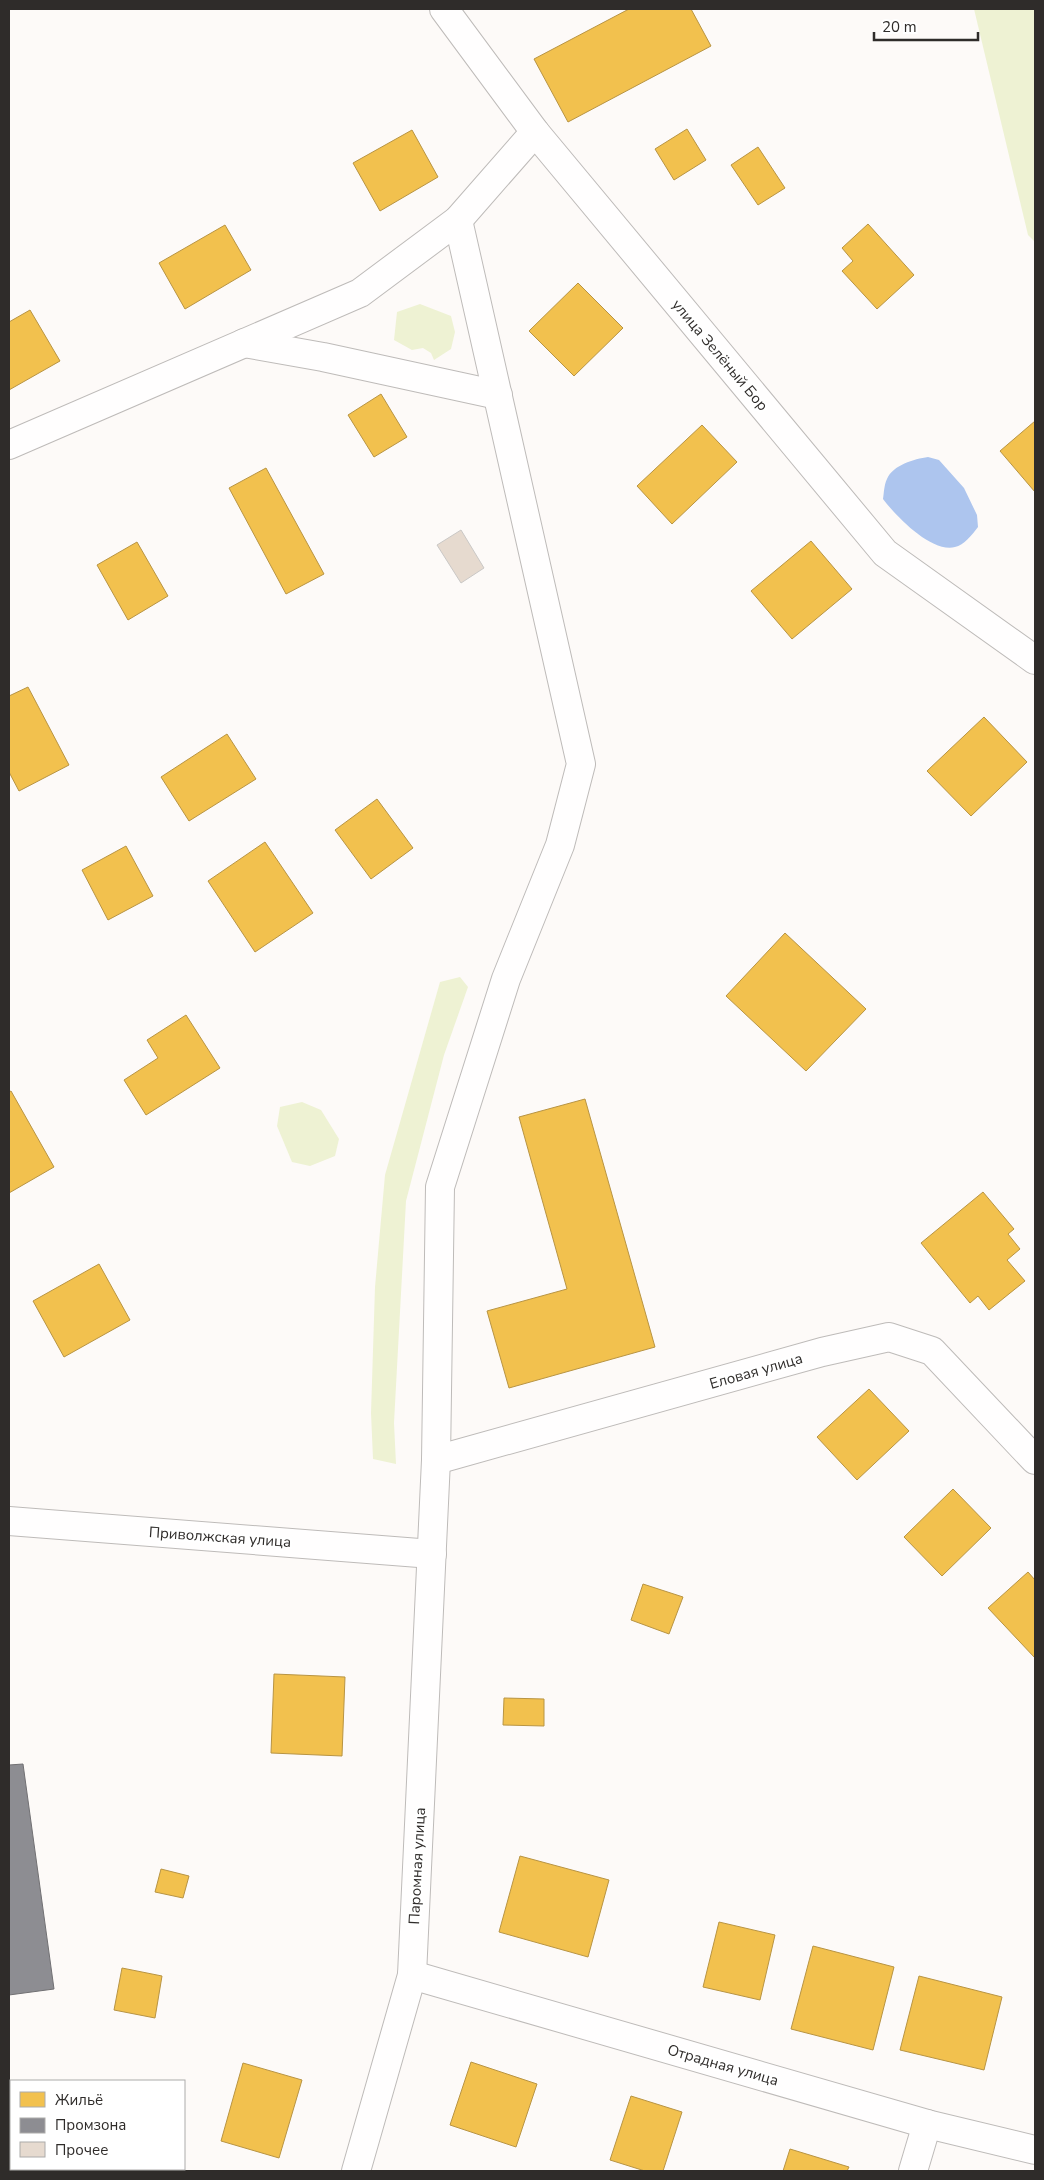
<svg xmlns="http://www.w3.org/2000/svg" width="1044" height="2180" font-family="'Nunito Sans',sans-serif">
  <rect width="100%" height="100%" fill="#fdfaf8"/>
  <g fill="#eef2d3">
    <path d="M974,9H1035V242L1028,235Z"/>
    <path d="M420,304L451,316L455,332L451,349L434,360L431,353L423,348L412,350L394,340L397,312Z"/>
    <path d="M460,977L468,987L444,1055L406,1201L394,1423L396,1464L373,1459L371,1413L375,1287L385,1175L440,982Z"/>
    <path d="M302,1102L321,1110L339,1139L335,1156L310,1166L292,1162L277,1126L280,1107Z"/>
  </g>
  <path fill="#adc5ee" d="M928,457L939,460L964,488L977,515L978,527C972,535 964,545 955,547C931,553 896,516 883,499C884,493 884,485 887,479C893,465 914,459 928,457Z"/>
  <g fill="#f2c14e" stroke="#b89443">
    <path d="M629,9H691L711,46L568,122L534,59Z"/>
    <path d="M687,129L706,160L674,180L655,149Z"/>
    <path d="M412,130L438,177L380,211L353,163Z"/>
    <path d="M758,147L785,188L758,205L731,165Z"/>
    <path d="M868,224L914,275L877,309L842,271L853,261L842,248Z"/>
    <path d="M225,225L251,270L185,309L159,263Z"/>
    <path d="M578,283L623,328L574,376L529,331Z"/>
    <path d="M30,310L60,361L9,390V322Z"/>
    <path d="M381,394L407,437L374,457L348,415Z"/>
    <path d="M1035,421V492L1000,451Z"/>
    <path d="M702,425L737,462L672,524L637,486Z"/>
    <path d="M266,468L324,574L286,594L229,488Z"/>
    <path d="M811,541L852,589L792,639L751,591Z"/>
    <path d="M137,542L168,596L128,620L97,565Z"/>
    <path d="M28,687L69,765L19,791L9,772V696Z"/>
    <path d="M984,717L1027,762L971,816L927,771Z"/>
    <path d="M227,734L256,779L189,821L161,777Z"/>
    <path d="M377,799L413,848L371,879L335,830Z"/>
    <path d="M265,842L313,913L255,952L208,881Z"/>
    <path d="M126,846L153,896L108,920L82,870Z"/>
    <path d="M785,933L866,1009L806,1071L726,996Z"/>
    <path d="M186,1015L220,1068L146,1115L124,1080L158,1058L147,1040Z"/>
    <path d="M11,1091L54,1167L9,1193V1092Z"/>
    <path d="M585,1099L655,1347L509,1388L487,1311L567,1289L519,1117Z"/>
    <path d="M983,1192L1014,1229L1008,1234L1020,1249L1007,1260L1025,1281L989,1310L978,1296L970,1303L921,1243Z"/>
    <path d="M99,1264L130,1320L64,1357L33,1301Z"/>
    <path d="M869,1389L909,1431L857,1480L817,1437Z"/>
    <path d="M953,1489L991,1528L942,1576L904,1537Z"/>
    <path d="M1028,1572L1035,1580V1658L988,1608Z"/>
    <path d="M643,1584L683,1597L669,1634L631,1620Z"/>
    <path d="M274,1674L345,1677L342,1756L271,1753Z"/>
    <path d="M504,1698L544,1699V1726L503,1725Z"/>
    <path d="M520,1856L609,1880L588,1957L499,1932Z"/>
    <path d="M161,1869L189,1876L183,1898L155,1892Z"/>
    <path d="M719,1922L775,1935L760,2000L703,1987Z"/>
    <path d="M813,1946L894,1967L873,2050L791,2029Z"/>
    <path d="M122,1968L162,1976L155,2018L114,2010Z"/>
    <path d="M919,1976L1002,1997L984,2070L900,2050Z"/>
    <path d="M471,2062L537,2084L516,2147L450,2125Z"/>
    <path d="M243,2063L302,2080L279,2158L221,2141Z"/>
    <path d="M631,2096L682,2112L663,2171H645L610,2160Z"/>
    <path d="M790,2149L849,2167L847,2171H783Z"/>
  </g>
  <path fill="#8d8d92" stroke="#717073" d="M23,1764L54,1989L9,1995V1765Z"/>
  <path fill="#e6dacf" stroke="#cac8c6" d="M461,530L484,568L461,583L437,545Z"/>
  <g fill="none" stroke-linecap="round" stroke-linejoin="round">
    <defs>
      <g id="minor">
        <path d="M444,9L535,132L885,553L1035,660"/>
        <path d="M244,343L323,357L498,395"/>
        <path d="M9,445L360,293L458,220L535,132"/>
        <path d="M436,1460L822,1352L889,1337L932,1351L1035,1460"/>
        <path d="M9,1521L432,1554"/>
        <path d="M412,1975L927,2124L1035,2150"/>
        <path d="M356,2171L412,1975L436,1460L440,1187L506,979L560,845L581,764L458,220"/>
        <path d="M913,2171L927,2124"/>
      </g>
    </defs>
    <use href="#minor" stroke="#bebbb9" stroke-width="30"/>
    <use href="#minor" stroke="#fffefe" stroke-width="28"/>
  </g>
  <g text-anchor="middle" stroke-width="5" stroke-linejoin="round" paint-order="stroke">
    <g font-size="15" fill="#2f2c2a" stroke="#fff">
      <text transform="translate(720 355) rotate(50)" y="5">улица Зелёный Бор</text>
      <text transform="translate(756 1371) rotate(-16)" y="5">Еловая улица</text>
      <text transform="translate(220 1537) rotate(4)" y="5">Приволжская улица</text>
      <text transform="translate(417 1866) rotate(-87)" y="5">Паромная улица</text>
      <text transform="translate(723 2065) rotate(16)" y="5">Отрадная улица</text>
    </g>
  </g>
  <rect width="1044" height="2180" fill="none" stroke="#2f2c2a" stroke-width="20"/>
  <rect x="10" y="2080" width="175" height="90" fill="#ffffff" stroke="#acabaa"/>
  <rect x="20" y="2092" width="25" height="15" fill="#f2c14e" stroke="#acabaa"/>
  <text x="55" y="2105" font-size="15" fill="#2f2c2a">Жильё</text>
  <rect x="20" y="2118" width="25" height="15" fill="#8d8d92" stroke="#acabaa"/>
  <text x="55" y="2130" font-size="15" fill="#2f2c2a">Промзона</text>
  <rect x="20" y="2142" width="25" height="15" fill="#e6dacf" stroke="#acabaa"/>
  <text x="55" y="2155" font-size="15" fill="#2f2c2a">Прочее</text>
  <path d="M874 32v8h104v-8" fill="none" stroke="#2f2c2a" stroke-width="2.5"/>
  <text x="882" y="32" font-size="15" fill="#2f2c2a" stroke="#ffffff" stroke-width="4" paint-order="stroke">20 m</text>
</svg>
